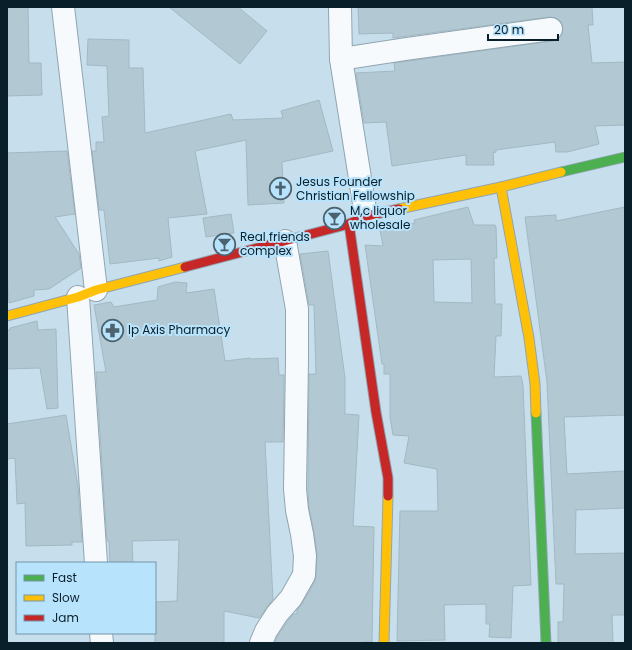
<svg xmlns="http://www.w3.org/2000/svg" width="632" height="650" font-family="Poppins,sans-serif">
  <rect width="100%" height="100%" fill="#c7dfed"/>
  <g fill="#b2c9d3" stroke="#a2b9c2" fill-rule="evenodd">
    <path d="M7,7H28L29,63H41L42,95L7,96Z"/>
    <path d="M169,7H238L267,31L240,64Z"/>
    <path d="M358,7H592L593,25H588L592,63L625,62V125L595,126L599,144L567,152H556L555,142L496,150V152L493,153L494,165H466V155L392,166L386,122L364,123L356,73L395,71L394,63L553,41L558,39L562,34L563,27L561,21L556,18L549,17L393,38V33L359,34Z"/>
    <path d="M88,39L129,40V68H143L145,133L231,114L233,120L283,118L281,111L319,100L333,151L282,162L284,203L248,205L246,140L195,151L207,214L168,218L172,257L159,261V258L110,264L104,210H99L92,151H96V142H104L102,117L109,116L107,66L87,65Z"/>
    <path d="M67,151L75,214L55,217L79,254L81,268L49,289L34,290V296L9,303L7,268V153Z"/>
    <path d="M468,207L474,225H495L496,227L497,258H494L495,304H502L501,336H496L494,377L521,376L523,385L531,585L513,586L511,638L489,637L490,624H486V604L444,605L445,640L397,641L400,511H438L437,469L404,463L409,436L393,435L390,417V374H384V364H382L365,245L383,246L380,230L415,223L414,220ZM471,259L472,303L434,302L433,260Z"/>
    <path d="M625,207V415L564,417L567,474L625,471V508L576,510L575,554L625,553V615H612L613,643H558V622H563L564,584H556L547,382L525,217L556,215V221Z"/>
    <path d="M231,214L234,233L206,237L203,218Z"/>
    <path d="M328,251L345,378V414L359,415L353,526L374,527L372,642H364V643H275L277,637L287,622L294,614H297V610L302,604L315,581L316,576L317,554L314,532L309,508L308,488L309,374H316L314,305H309L300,254Z"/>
    <path d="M175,282L187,283L186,293L214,289L225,361L250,358L251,359L278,358L279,375H284L283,442H265L273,599L267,607L259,618L224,611V643H155V602L177,601L179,540L132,541L133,563H110L109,541H107L96,372H106L94,305L111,302L114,307L157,300L158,287Z"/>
    <path d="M37,321L38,330L56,329L58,408L47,409L40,368L7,369V330H10V328Z"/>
    <path d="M66,415L78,487L82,542H72V545L26,546L25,503L17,504L15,458L7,459V424Z"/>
  </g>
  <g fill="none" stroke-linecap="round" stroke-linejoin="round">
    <defs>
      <g id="street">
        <path d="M63,7L96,290"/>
        <path d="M340,7L341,59L366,216"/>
        <path d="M341,59L406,49L551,29"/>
        <path d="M78,297L96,563"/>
        <path d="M101,633L102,643"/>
        <path d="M261,643L266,631L277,614L291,598L304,575L305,556L302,534L297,510L295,489L297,360V309L285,241"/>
      </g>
      <g id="fast">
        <path d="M561,172L625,157"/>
        <path d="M536,413L546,643"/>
      </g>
      <g id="slow">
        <path d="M501,187L529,338L535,384L536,413"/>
        <path d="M399,209L501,187L561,172"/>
        <path d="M7,316L78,297L96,290L185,267"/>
        <path d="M384,643L388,496"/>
      </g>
      <g id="jam">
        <path d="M349,224L376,412L388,478V496"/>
        <path d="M185,267L349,224L366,216L399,209"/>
      </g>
    </defs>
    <use href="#street" stroke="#91a5b1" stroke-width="24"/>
    <use href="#fast" stroke="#91a5b1" stroke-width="11"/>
    <use href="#slow" stroke="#91a5b1" stroke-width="11"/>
    <use href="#jam" stroke="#91a5b1" stroke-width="11"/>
    <use href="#street" stroke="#f7fafc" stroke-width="22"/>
    <use href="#fast" stroke="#4caf50" stroke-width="9"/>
    <use href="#slow" stroke="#ffc107" stroke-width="9"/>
    <use href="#jam" stroke="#c62828" stroke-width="9"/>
  </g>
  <defs>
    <symbol id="church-ring" viewBox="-11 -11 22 22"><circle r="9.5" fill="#b8e3fc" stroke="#4c626e" stroke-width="1.5"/><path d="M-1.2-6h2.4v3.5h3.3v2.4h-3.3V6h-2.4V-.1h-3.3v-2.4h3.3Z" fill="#4c626e"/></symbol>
    <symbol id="bar-ring" viewBox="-11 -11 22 22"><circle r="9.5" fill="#b8e3fc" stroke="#4c626e" stroke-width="1.5"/><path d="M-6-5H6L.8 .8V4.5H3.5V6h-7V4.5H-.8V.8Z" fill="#4c626e"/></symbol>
    <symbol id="pharmacy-ring" viewBox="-11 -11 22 22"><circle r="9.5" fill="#b8e3fc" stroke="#4c626e" stroke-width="1.5"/><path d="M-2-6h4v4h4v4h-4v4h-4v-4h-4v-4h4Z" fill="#4c626e"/></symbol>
  </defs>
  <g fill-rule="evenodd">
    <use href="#church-ring" x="268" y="176" width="25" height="25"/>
    <use href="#bar-ring" x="322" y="206" width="25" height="25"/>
    <use href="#bar-ring" x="212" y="232" width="25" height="25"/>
    <use href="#pharmacy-ring" x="100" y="318" width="25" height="25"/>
  </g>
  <g text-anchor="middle" stroke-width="4" stroke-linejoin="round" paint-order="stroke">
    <g font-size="12" fill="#091f2a" stroke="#b8e3fc" text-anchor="start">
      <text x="296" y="186">Jesus Founder<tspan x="296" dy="14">Christian Fellowship</tspan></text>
      <text x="350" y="215">M,c liquor<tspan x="350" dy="14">wholesale</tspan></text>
      <text x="240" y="241">Real friends<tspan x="240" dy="14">complex</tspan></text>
      <text x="128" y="334">Ip Axis Pharmacy</text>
    </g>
  </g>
  <rect width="632" height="650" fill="none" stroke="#091f2a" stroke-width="16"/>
  <rect x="16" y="562" width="140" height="72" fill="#b8e3fc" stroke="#7295a8"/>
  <rect x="24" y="575" width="20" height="6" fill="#4caf50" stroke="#7295a8"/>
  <text x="52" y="582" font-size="12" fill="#091f2a">Fast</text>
  <rect x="24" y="595" width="20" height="6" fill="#ffc107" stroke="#7295a8"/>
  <text x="52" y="602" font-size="12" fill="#091f2a">Slow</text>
  <rect x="24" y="615" width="20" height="6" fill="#c62828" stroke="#7295a8"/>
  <text x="52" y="622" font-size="12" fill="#091f2a">Jam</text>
  <path d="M488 34v6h70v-6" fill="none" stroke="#091f2a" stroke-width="2"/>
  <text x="494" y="34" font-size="12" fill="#091f2a" stroke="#b8e3fc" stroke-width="3" paint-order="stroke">20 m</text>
</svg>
